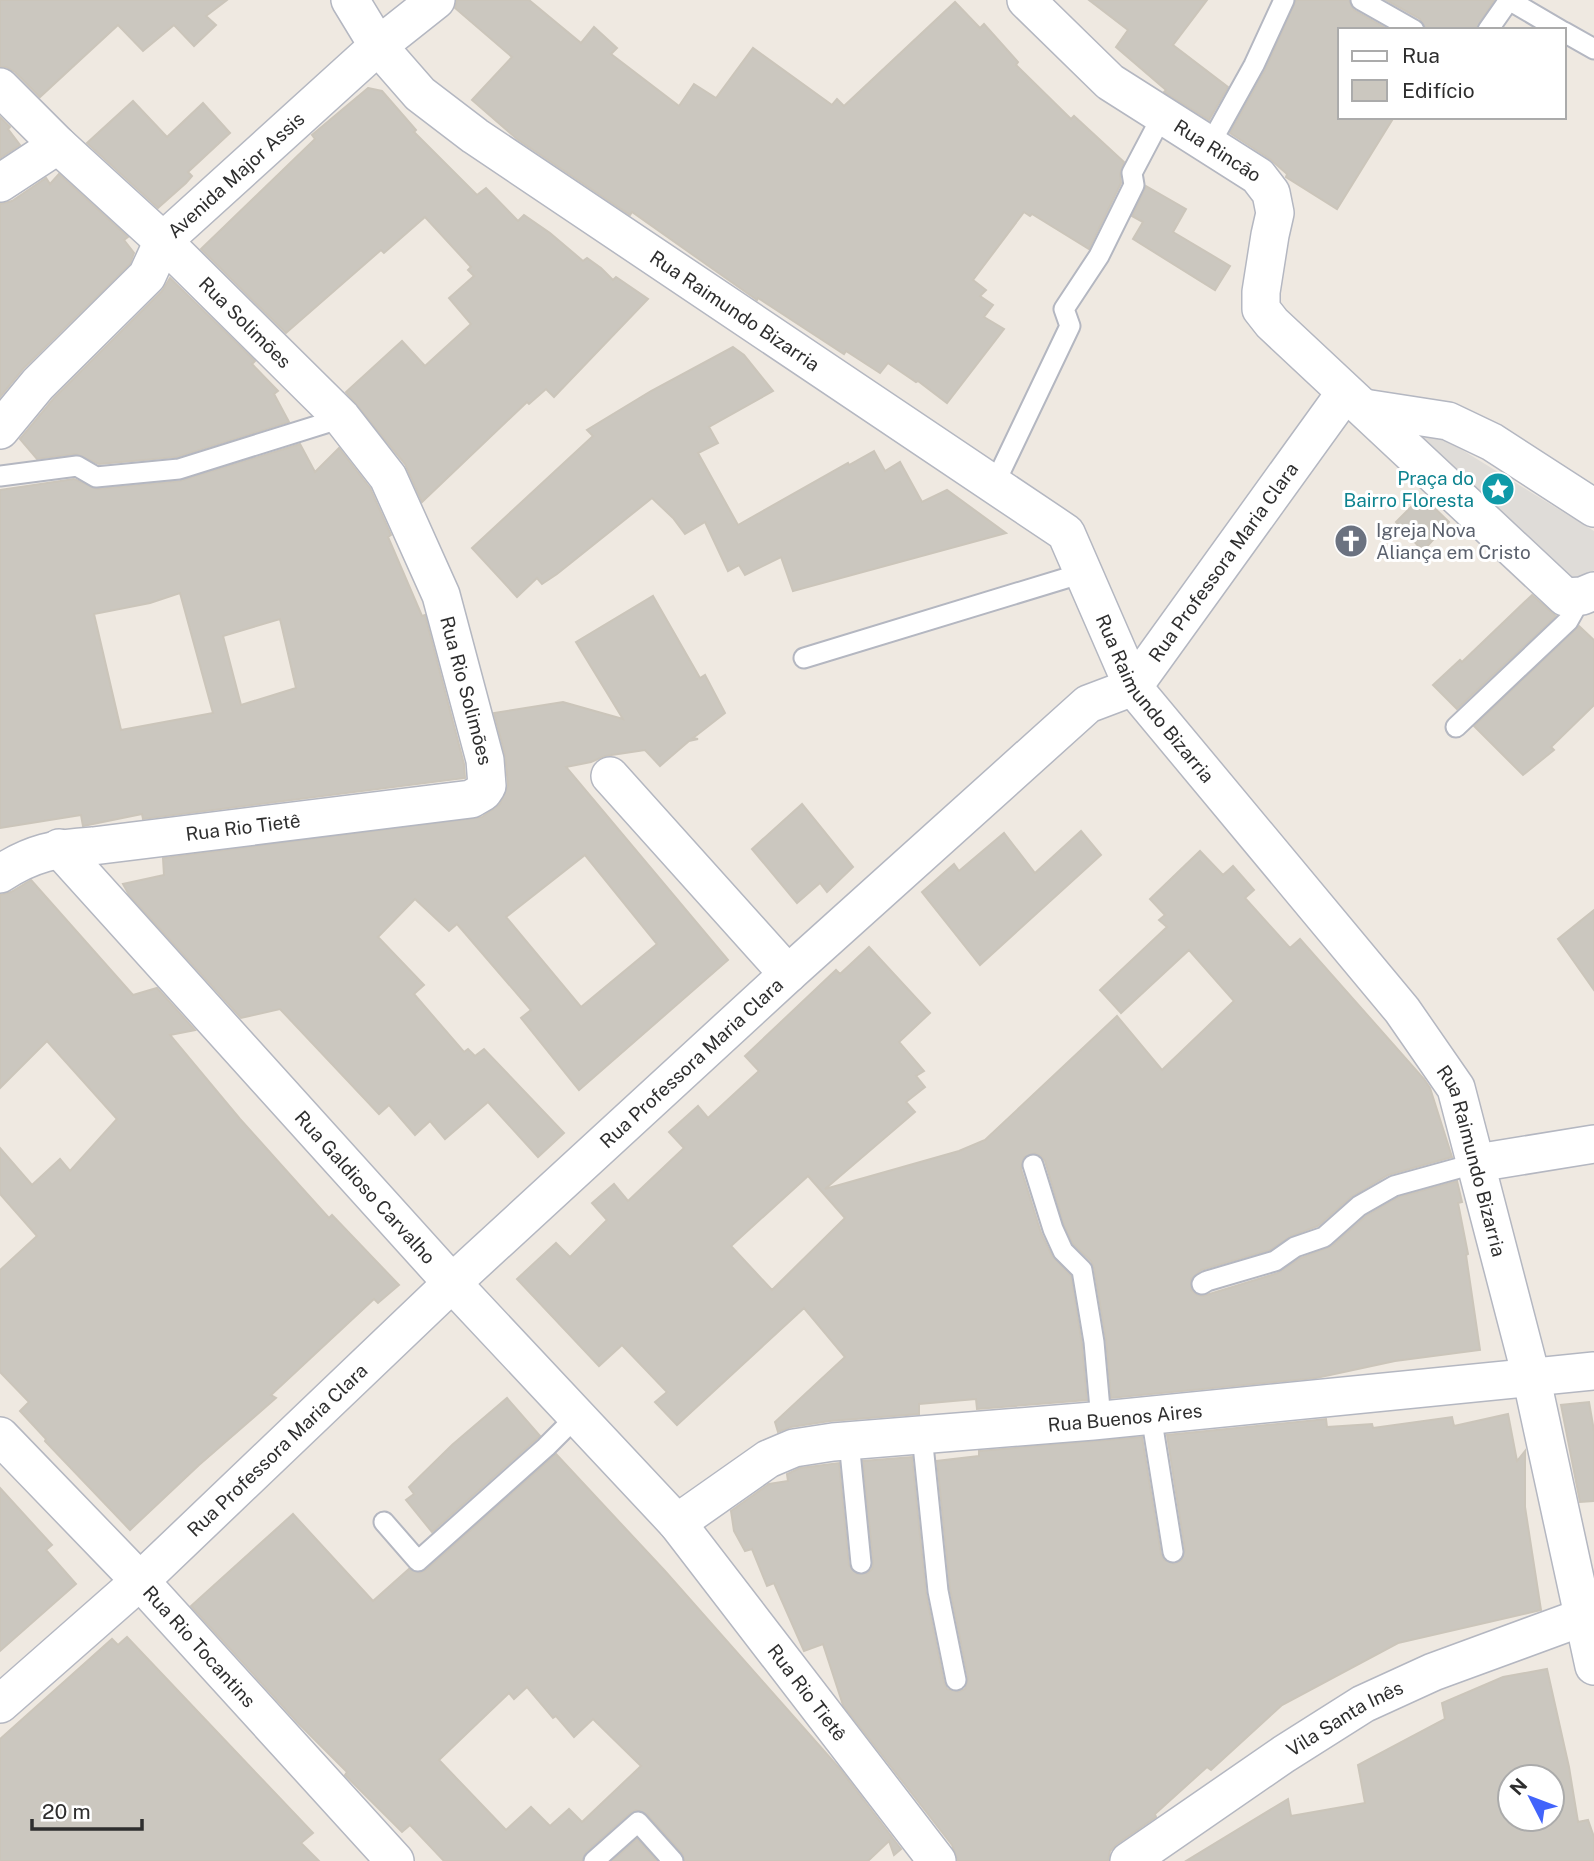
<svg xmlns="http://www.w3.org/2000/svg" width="1594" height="1861" font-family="'Public Sans',sans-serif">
  <rect width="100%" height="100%" fill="#efe9e1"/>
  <path fill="#dfdcd8" d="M1420,435L1446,440L1594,531V570L1581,583L1564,582L1427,448Z"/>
  <g fill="#cbc7bf" stroke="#cbc5ba" stroke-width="2" fill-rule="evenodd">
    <path d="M0,0H227L206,16L216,25L194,46L174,25L143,51L118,25L40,97L15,72L6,67H0Z"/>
    <path d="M457,0H529L581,43L594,27L617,48L611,54L679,106L694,84L716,98L753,48L832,105L837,99L844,106L955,2L980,28L984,24L1018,62L1016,65L1071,119L1074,116L1124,162L1120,174L1121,183L1089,249L1032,214L1030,216L1024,212L973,280L986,290L980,296L993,305L984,317L1004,329L947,403L918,381L916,382L888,363L880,373L846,351L844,354L758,298L757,300L632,212L630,215L517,139L472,100L512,57L455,8Z"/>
    <path d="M1089,0H1207L1173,45L1228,87L1209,120L1164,92L1166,90L1116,47L1128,30Z"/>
    <path d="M1296,0H1349L1354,10L1389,30H1340V117H1394L1337,209L1286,177L1287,174L1270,159L1230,133L1265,70Z"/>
    <path d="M1386,0H1494L1476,30H1426L1420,19Z"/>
    <path d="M368,88L382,91L416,130L414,132L477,195L486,188L518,221L524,215L550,233L583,261L587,258L601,268L613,280L616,277L648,299L554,397L546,389L529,404L527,402L422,502L405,464L346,392L402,341L425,366L471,324L449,298L474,276L468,270L471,267L425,217L384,253L381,250L286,333L201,249L315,139L312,135Z"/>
    <path d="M133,101L167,137L203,103L230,133L188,172L192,176L186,183L158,208L87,143Z"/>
    <path d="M0,117L10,127L8,129L20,145L0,158Z"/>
    <path d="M59,174L128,237L124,240L134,253L130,264L23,369L0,397V204L12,201L46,178L50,184Z"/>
    <path d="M1146,186L1186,209L1173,232L1230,266L1215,290L1133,239L1143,222L1132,216Z"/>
    <path d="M170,278L255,361L252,364L278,391L274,394L289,422L177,457L99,464L76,454L37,459L20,439L54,398L162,291Z"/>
    <path d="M733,347L744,355L773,391L709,427L718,443L698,453L738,525L848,463L849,465L874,451L885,471L900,462L922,502L947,490L1006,533L793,591L781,557L745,575L739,565L728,571L705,522L685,534L673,518L652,498L557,574L542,584L537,578L517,597L472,548L593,436L587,430L651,391Z"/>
    <path d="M300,444L315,472L339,448L370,488L391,535L388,537L422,616L425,615L464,764L465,778L143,819L142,814L88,825L83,826L81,815L0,828V490L74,479L97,489L180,481ZM180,593L213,713L121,730L94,614L150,603ZM280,619L296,688L241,705L223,636Z"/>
    <path d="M1422,496L1449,522L1423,551L1396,522Z"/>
    <path d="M1532,595L1556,616L1457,709L1433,685L1460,660L1462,662Z"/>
    <path d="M653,596L700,678L705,675L725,713L693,738L698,739L689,741L660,766L645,750L605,756L591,762L566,767L728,960L579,1090L521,1018L531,1010L457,924L449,931L415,899L378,937L424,985L414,994L464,1052L468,1049L475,1056L484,1049L564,1133L538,1157L488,1102L445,1139L430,1121L415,1135L389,1105L379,1114L280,1009L241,1018L129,895L123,884L164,875L163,858L482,817L500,804L508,785L505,755L494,713L563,702L623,719L576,642ZM585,855L657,944L581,1007L506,917Z"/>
    <path d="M1579,626L1594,640V705L1551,747L1554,750L1523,775L1474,726Z"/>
    <path d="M802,804L853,867L827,892L820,883L797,903L752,849Z"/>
    <path d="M1081,831L1101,855L980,965L922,892L954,864L959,871L1004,833L1035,873Z"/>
    <path d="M1200,851L1223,875L1233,866L1254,890L1245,898L1290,948L1300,939L1424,1079L1430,1088L1452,1157L1388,1175L1351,1197L1318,1226L1291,1236L1270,1250L1201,1270L1191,1279V1290L1197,1295L1203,1296L1278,1273L1301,1258L1332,1246L1366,1216L1399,1197L1457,1181L1462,1202L1458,1203L1468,1254L1466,1255L1480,1350L1395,1361L1316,1378L1111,1398L1106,1340L1094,1268L1091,1261L1073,1244L1064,1225L1045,1161L1041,1156L1035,1153L1024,1157L1021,1169L1041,1233L1052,1256L1071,1276L1082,1344L1087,1400L977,1409L976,1399L919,1404V1414L830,1421L791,1427L778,1432L775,1422L845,1357L804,1308L677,1425L655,1402L667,1392L622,1345L599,1366L517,1279L556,1243L570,1257L607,1220L592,1203L614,1184L628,1201L684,1148L669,1132L698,1106L708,1118L759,1071L745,1056L836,970L840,974L869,947L930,1013L899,1042L924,1071L916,1076L925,1087L906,1102L915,1112L825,1189L959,1151L985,1140L1117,1016L1162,1070L1234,1001L1189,950L1121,1013L1100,990L1167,927L1159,920L1165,915L1150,899ZM808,1176L845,1218L772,1290L731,1246Z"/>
    <path d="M31,880L133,995L157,988L195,1030L170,1035L240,1119L301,1187L329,1218L332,1215L399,1285L378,1303L374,1299L271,1395L276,1398L199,1465L130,1530L45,1441L46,1439L20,1411L29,1402L0,1372V1270L37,1236L0,1194V1148L32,1185L60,1159L70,1171L117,1119L47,1041L0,1088V895L11,892Z"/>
    <path d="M1594,910V990L1558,939Z"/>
    <path d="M507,1398L540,1436L432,1532L406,1500L414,1494L409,1487L452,1445Z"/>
    <path d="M1589,1402L1594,1431V1501L1580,1502L1561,1405Z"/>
    <path d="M1508,1414L1517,1461L1525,1451V1507L1541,1610L1398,1643L1282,1705L1211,1770L1207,1767L1155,1814L1156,1817L1117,1844L1110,1851L1108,1861H958L952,1845L843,1705L823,1644L804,1651L774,1583L767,1586L752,1549L745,1551L734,1531L731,1511L769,1484L788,1481L787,1474L800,1468L839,1463L849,1565L857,1574L868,1573L872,1569L873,1562L863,1461L912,1457L926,1593L944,1682L947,1689L958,1692L965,1689L968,1678L950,1589L937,1461L979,1456V1451L1142,1437L1161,1554L1164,1560L1174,1564L1181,1561L1185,1550L1167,1435L1326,1419L1327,1427L1372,1424L1373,1428L1452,1417L1454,1426Z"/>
    <path d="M556,1454L665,1571L840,1769L901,1849L894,1855L889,1841L868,1861H685L682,1853L647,1814L636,1810L630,1813L586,1852L582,1861H444L410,1825L402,1832L345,1775L347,1772L297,1722L191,1606L293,1514L373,1601L409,1569L420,1573L426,1570ZM527,1687L553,1718L556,1716L574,1737L593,1719L641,1766L582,1822L569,1809L550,1826L531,1807L506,1830L439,1760L509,1693L514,1699Z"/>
    <path d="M0,1488L52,1545L46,1550L76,1584L0,1651Z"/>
    <path d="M127,1637L313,1833L301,1843L319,1861H0V1739L112,1639L118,1645Z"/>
    <path d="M1547,1669L1569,1767L1578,1822L1588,1820L1594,1837V1861H1186L1288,1799L1291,1816L1365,1803L1358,1765L1445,1719L1442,1703L1503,1677ZM1510,1777H1552V1819H1510Z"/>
    <path d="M637,1839L657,1861H612Z"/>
  </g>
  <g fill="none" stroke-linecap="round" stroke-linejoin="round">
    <defs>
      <g id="lane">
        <path d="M1361,0L1414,30"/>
        <path d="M1488,30L1509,0L1560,30"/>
        <path d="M1564,32L1594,49"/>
        <path d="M1209,146L1254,65L1284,0"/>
        <path d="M0,476L77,466L96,477L179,469L342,418"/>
        <path d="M994,485L1070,326L1064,309L1099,256L1134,185L1132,173L1162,116"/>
        <path d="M804,658L1083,573"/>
        <path d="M1456,727L1568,621L1582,596"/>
        <path d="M1033,1165L1053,1229L1063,1251L1082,1270L1094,1342L1101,1420"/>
        <path d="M1202,1284L1207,1281L1275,1261L1295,1247L1324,1237L1359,1206L1394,1186L1477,1163"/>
        <path d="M1151,1415L1173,1552"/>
        <path d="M922,1435L938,1591L956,1680"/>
        <path d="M849,1441L861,1563"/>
        <path d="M384,1522L418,1561L546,1447L577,1416"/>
        <path d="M594,1861L638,1822L673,1861"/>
      </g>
      <g id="street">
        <path id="s1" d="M350,0L378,46L420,94L475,136L1066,533L1133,687L1402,1010L1456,1088L1531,1376L1594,1666"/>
        <path id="s2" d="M1026,0L1110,82L1258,176L1271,193L1275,213L1270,235L1261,292V309L1272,323L1565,597L1582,596L1594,591"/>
        <path id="s3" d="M0,87L58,145L163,241L342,418L388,477L441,595L485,760L487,786L483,792L471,799L93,846C57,848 31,853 0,874"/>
        <path d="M0,183L58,145"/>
        <path d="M1364,408L1448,421L1492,442L1594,508"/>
        <path id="s4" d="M0,430L38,384L147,276L163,241L378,46L436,0"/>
        <path d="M610,776L788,974"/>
        <path id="s5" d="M59,848L452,1283L677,1523L937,1861"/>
        <path d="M1477,1163L1594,1144"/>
        <path id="s6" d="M0,1436L140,1581L395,1861"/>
        <path id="s7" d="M677,1523L768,1459L794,1448L833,1442L1093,1421L1594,1371"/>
        <path id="s8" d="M0,1704L140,1581L452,1283L788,974L1088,704L1133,687L1345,393"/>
        <path id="s9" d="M1129,1861L1284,1754L1363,1704L1433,1672L1583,1617"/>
      </g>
    </defs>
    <use href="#lane" stroke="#b4b7c1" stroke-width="23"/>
    <use href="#street" stroke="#b4b7c1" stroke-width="40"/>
    <use href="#lane" stroke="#fff" stroke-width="19"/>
    <use href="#street" stroke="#fff" stroke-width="37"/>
  </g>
  <defs>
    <symbol id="sight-disc" viewBox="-11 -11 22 22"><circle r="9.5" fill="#0f9aa8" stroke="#fff"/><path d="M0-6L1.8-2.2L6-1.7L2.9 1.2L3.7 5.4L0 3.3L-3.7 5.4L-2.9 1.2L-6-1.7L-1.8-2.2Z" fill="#fff"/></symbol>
    <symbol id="church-disc" viewBox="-11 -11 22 22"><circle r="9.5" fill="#6b7280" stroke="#fff"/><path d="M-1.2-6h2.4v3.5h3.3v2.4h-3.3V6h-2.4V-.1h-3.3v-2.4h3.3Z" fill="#fff"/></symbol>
  </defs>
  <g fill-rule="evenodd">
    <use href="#sight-disc" x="1479" y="470" width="38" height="38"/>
    <use href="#church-disc" x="1332" y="522" width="38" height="38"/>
  </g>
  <g text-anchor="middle" stroke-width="6" stroke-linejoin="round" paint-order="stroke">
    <g font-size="19" fill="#2e2e2e" stroke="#fff">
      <text dy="7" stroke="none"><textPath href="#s2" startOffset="245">Rua Rincão</textPath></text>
      <text dy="7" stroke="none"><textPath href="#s4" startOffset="350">Avenida Major Assis</textPath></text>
      <text dy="7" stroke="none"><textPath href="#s1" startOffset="500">Rua Raimundo Bizarria</textPath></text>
      <text dy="7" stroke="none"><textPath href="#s3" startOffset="340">Rua Solimões</textPath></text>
      <text dy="7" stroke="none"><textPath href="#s8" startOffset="1680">Rua Professora Maria Clara</textPath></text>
      <text dy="7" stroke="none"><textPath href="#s3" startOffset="779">Rua Rio Solimões</textPath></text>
      <text dy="7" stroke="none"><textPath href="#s1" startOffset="1088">Rua Raimundo Bizarria</textPath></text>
      <text transform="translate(243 827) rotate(-7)" y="7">Rua Rio Tietê</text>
      <text dy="7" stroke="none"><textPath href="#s8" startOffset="943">Rua Professora Maria Clara</textPath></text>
      <text dy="7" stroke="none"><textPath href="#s1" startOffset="1656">Rua Raimundo Bizarria</textPath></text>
      <text dy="7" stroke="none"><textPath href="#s5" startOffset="457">Rua Galdioso Carvalho</textPath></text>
      <text dy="7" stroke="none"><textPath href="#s7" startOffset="472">Rua Buenos Aires</textPath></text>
      <text dy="7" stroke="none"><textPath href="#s8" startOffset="376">Rua Professora Maria Clara</textPath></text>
      <text dy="7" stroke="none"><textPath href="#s6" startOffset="290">Rua Rio Tocantins</textPath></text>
      <text dy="7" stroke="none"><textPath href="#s5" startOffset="1129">Rua Rio Tietê</textPath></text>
      <text dy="7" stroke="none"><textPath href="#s9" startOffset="259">Vila Santa Inês</textPath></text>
    </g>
    <g font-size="19" fill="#0d838f" stroke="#fff" text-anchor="end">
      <text x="1474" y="485">Praça do<tspan x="1474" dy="22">Bairro Floresta</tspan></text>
    </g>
    <g font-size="19" fill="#5b616d" stroke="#fff" text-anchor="start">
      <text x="1376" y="537">Igreja Nova<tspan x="1376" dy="22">Aliança em Cristo</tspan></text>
    </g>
  </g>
  <rect x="1338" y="28" width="228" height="91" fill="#ffffff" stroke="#ababab" stroke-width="2"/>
  <rect x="1352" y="51" width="35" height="10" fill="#ffffff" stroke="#ababab" stroke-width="2"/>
  <text x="1402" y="63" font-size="21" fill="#2e2e2e">Rua</text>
  <rect x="1352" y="80" width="35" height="21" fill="#cbc7bf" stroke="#ababab" stroke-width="2"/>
  <text x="1402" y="98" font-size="21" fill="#2e2e2e">Edifício</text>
  <g transform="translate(1531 1798) rotate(312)"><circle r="33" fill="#ffffff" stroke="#ababab" stroke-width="2"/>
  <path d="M0-5L12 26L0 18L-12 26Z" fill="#4264fb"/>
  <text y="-10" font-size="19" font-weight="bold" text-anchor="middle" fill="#2e2e2e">N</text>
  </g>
  <path d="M32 1819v10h110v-10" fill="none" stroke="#2e2e2e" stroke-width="3.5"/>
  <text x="42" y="1819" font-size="21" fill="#2e2e2e" stroke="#ffffff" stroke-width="5" paint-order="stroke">20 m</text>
</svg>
